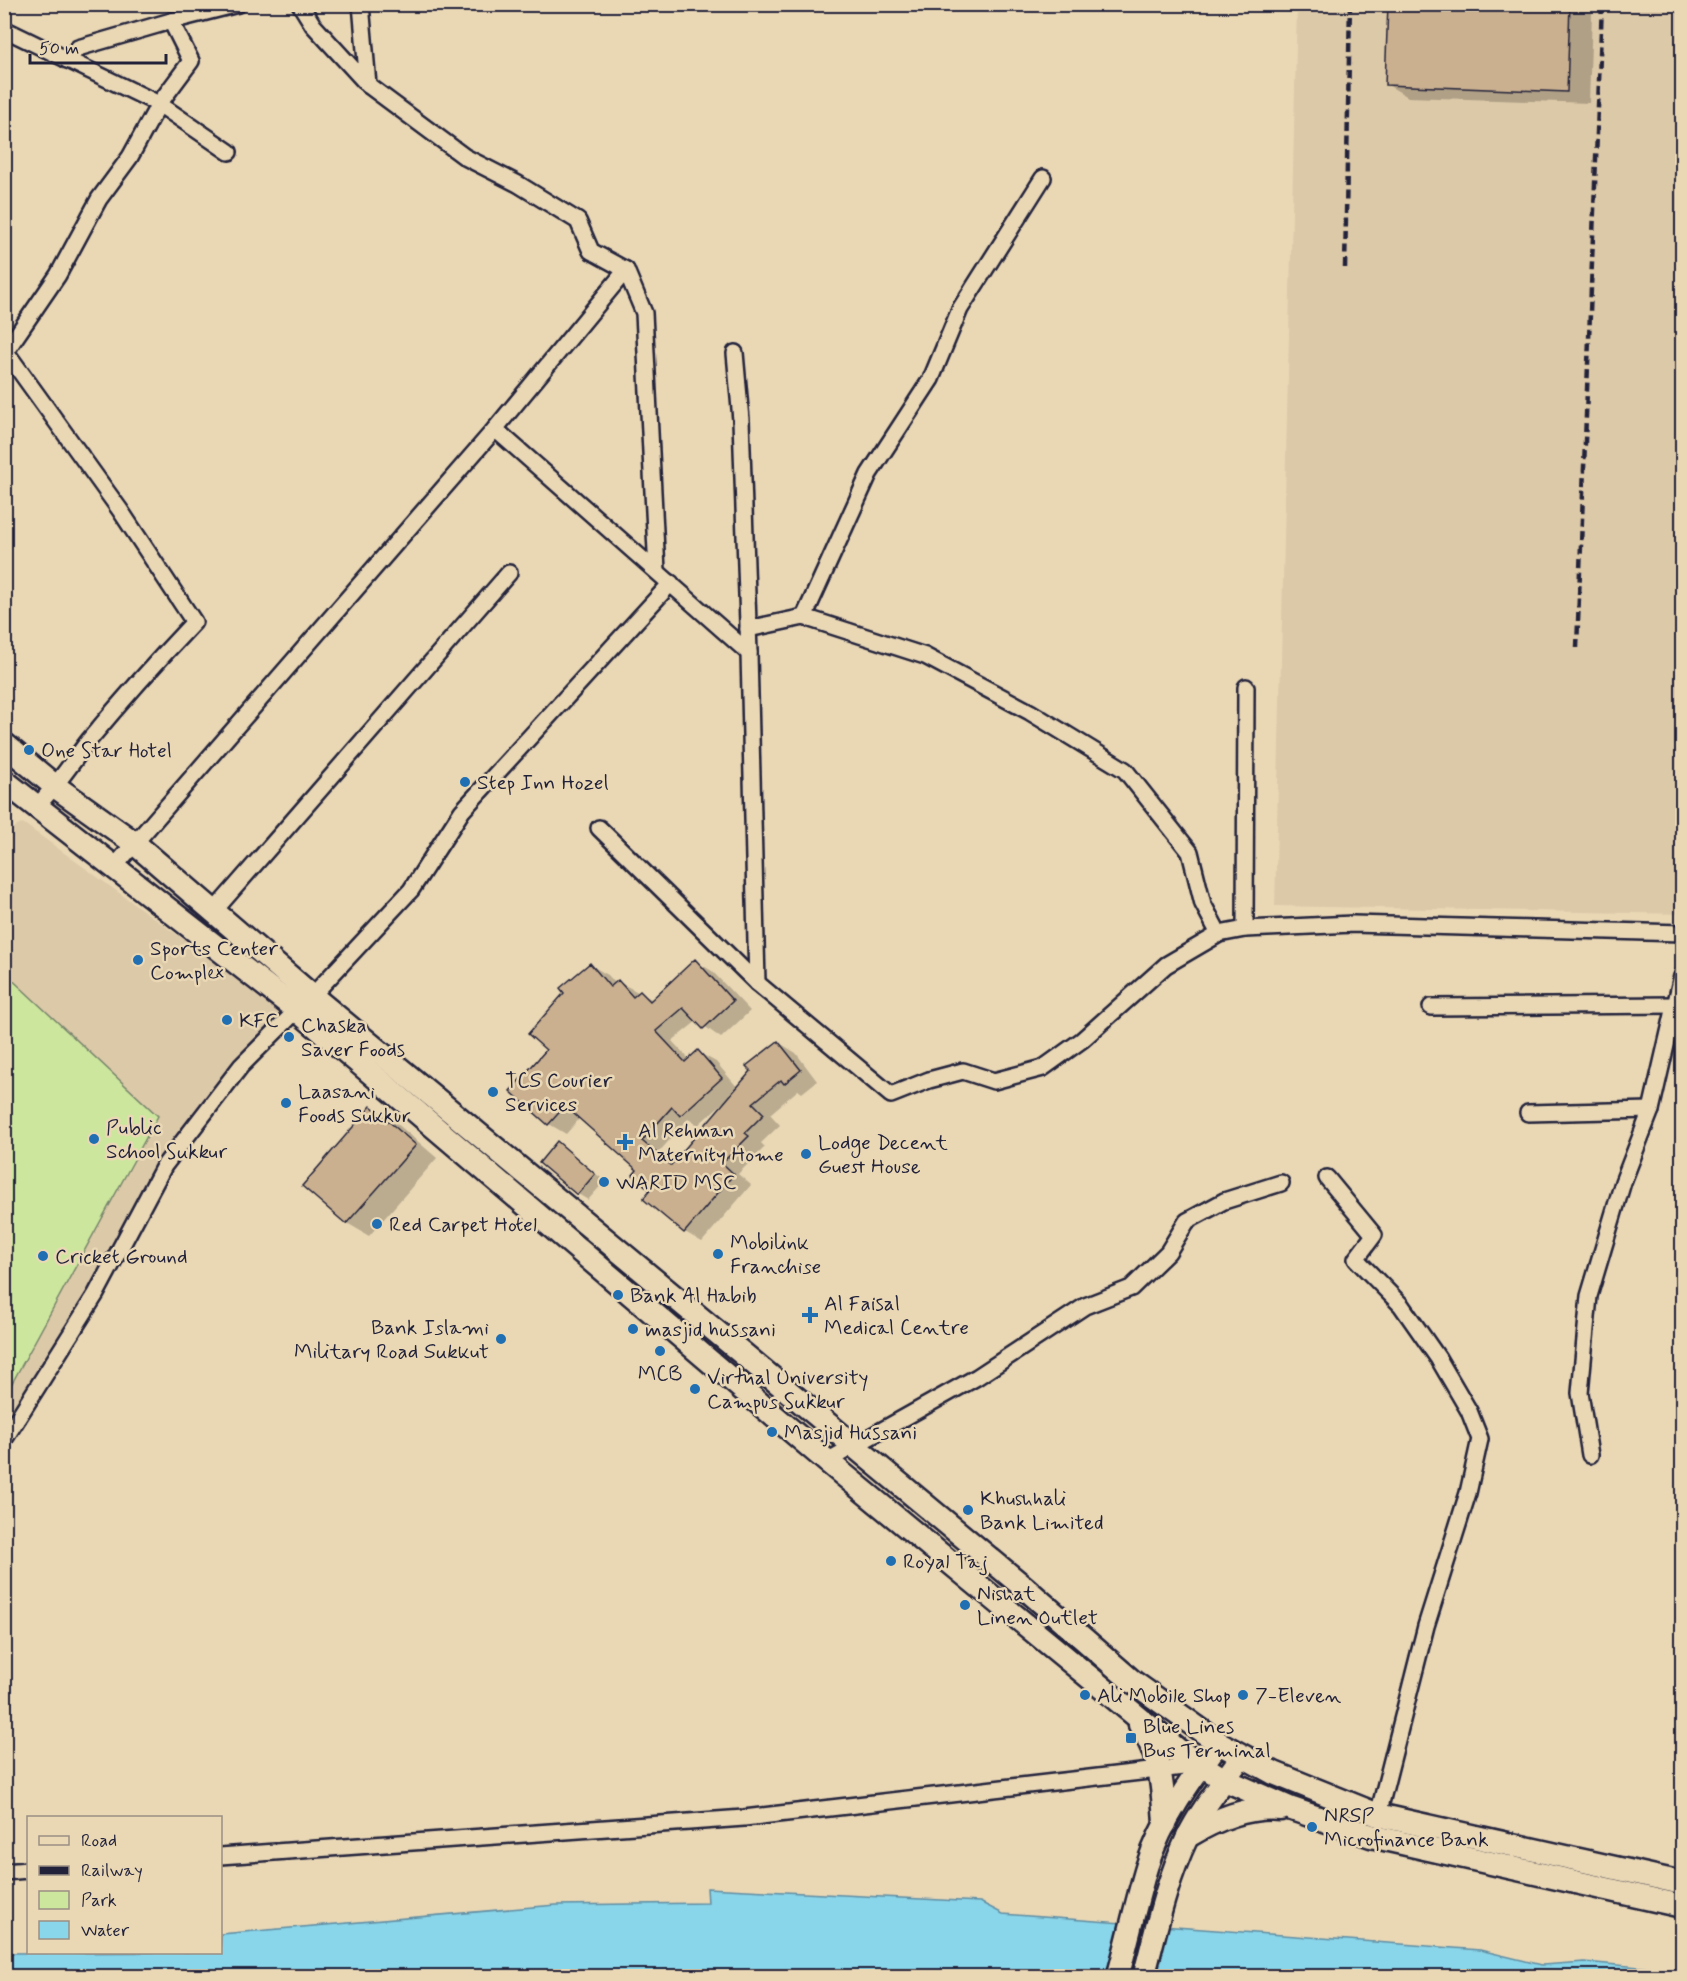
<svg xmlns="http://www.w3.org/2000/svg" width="1687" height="1981" font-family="Mynerve,sans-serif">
  <rect width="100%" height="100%" fill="#ead8b5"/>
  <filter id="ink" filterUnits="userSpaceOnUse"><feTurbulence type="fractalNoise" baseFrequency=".0167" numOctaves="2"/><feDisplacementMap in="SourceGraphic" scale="12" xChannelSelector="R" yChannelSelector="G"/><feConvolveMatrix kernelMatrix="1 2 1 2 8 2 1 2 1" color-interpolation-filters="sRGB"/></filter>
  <g filter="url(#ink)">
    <g fill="#dcc9a8">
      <path d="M1297,5H1682V914L1275,906Z"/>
      <path d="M23,823L293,1019L221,1095L147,1183L5,1438L4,833Z"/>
    </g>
    <path fill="#cce79d" stroke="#77846c" stroke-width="1.5" d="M5,973L158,1116L5,1396Z"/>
    <path fill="#89d5e9" stroke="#608da3" stroke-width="1.5" d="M707,1888L980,1902L1003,1914L1480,1950L1542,1965L1585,1962L1650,1968L1676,1976H5V1953L220,1952L221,1934L556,1905L708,1903Z"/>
    <g fill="#0003" fill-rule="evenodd">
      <path d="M1389,4H1578L1592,13L1589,103L1408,97L1386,84Z"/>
      <path d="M1678,68H1682V235L1677,231Z"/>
      <path d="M695,961L712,971L750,1011L721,1038L697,1021L672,1041L690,1060L698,1052L716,1062L738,1088L778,1042L796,1053L817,1081L802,1093L798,1090L770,1114L780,1125L761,1143L765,1147L738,1174L751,1185L702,1242L685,1232L645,1199L652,1190L639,1170L581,1117L566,1134L549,1124L548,1050L566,993L590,965L608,975L616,984L619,982L653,1000ZM726,1100L674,1165L659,1152L688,1119L698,1125Z"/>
      <path d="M371,1108L394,1121L437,1158L369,1236L347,1223L304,1186Z"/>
      <path d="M557,1143L605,1181L588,1200L578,1194Z"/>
    </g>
    <g fill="#cab08f" stroke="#22223b" stroke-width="1.5">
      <path d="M1388,4H1570L1567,92L1385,85Z"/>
      <path d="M695,959L733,1001L703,1029L683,1008L656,1031L685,1062L698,1050L722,1078L680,1116L672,1107L642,1141L671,1165L751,1071L746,1066L778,1041L801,1070L784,1084L781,1080L753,1103L764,1114L745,1133L749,1136L722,1163L734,1174L684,1233L643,1199L650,1190L633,1175L637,1170L565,1106L548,1125L510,1091L546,1050L528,1034L564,993L560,988L590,963L610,987L618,980L633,997L640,991L650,1001Z"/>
      <path d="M371,1106L416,1145L346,1224L302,1186Z"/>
      <path d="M557,1141L595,1174L577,1195L539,1163Z"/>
    </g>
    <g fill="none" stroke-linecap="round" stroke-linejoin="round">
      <defs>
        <g id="minor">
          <path d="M300,4L313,25L368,85L465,157L518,184L578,221L591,251L626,270L644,313L657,571"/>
          <path d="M361,4L368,85"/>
          <path d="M4,29L159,104L229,152"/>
          <path d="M67,60L78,48L171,21L238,4"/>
          <path d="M4,349L120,510L194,622C158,660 123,699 90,739C72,762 57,786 36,807"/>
          <path d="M6,351L58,275L99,199L130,157L159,104L191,61L171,21"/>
          <path d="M735,353L741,420L749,653L757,983"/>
          <path d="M495,429L749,653"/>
          <path d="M804,617L869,474L931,379L960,309L1043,178"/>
          <path d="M748,629L804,617L925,656L1030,712L1125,770L1190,852L1203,904L1219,934"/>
          <path d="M599,828L757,983L891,1095L929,1080L963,1071L994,1081L1043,1068L1082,1040L1166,965L1219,934L1245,929L1353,924L1682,933"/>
          <path d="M115,866L495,429L626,270"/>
          <path d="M215,910L509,573"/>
          <path d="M1245,929L1246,687"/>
          <path d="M312,996L411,890L462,811L671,583"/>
          <path d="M1431,1007L1676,1005"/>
          <path d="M1528,1113L1651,1110"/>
          <path d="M1327,1178L1374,1235L1356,1259L1401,1305L1438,1358L1469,1411L1480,1439L1468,1493L1426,1626L1378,1815"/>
          <path d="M4,1440L96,1294L164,1166L241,1066L297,1010"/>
          <path d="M1590,1455L1580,1393L1589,1296L1623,1182L1651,1110L1682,976"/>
          <path d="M827,1461L977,1377L1085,1306L1131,1288L1168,1252L1187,1221L1224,1201L1281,1183"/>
          <path d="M220,1856L744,1818L1201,1765"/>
          <path d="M4,1872L28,1870"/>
        </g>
        <g id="secondary">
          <path d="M1118,1976C1128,1940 1136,1902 1147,1866C1162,1820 1190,1780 1219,1743"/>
          <path d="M1144,1976C1156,1930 1166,1882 1187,1838C1201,1809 1222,1784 1241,1757"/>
        </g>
        <g id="primary">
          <path d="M4,744L56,787L133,842L312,996L1025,1588L1133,1682L1219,1743L1274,1773L1378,1815L1682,1883"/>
          <path d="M4,781L297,1010L827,1461L1179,1751L1225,1780L1292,1809L1371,1836L1682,1906"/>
          <path d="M1140,1725C1161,1755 1163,1788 1165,1824"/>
          <path d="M1188,1836C1217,1819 1247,1806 1281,1809"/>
        </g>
      </defs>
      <use href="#minor" stroke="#22223b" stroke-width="20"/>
      <use href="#secondary" stroke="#22223b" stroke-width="26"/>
      <use href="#primary" stroke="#22223b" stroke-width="27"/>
      <use href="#minor" stroke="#ead8b5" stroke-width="15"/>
      <use href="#secondary" stroke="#ead8b5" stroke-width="21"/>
      <use href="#primary" stroke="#ead8b5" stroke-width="22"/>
      <g stroke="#22223b" stroke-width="4.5" stroke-dasharray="9 4.5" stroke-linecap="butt">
        <path d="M1345,268L1350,4"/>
        <path d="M1577,648L1602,4"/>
      </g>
    </g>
  </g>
  <g fill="#1f6fb2" stroke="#ead8b5" stroke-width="2">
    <circle cx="29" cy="750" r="6"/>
    <circle cx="465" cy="782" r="6"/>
    <circle cx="138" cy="960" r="6"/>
    <circle cx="227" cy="1020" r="6"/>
    <circle cx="289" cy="1037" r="6"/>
    <circle cx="493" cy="1092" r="6"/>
    <circle cx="286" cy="1103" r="6"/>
    <circle cx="94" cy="1139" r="6"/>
    <path d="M622 1133h6v6h6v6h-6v6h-6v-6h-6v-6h6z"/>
    <circle cx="806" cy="1154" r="6"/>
    <circle cx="604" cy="1182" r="6"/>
    <circle cx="377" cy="1224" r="6"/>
    <circle cx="718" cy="1254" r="6"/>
    <circle cx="43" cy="1256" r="6"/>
    <circle cx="618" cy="1295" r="6"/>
    <path d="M807 1306h6v6h6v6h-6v6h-6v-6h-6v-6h6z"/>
    <circle cx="633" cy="1329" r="6"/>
    <circle cx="501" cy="1339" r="6"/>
    <circle cx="660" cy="1351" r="6"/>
    <circle cx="695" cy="1389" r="6"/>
    <circle cx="772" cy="1432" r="6"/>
    <circle cx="968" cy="1510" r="6"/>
    <circle cx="891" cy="1561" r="6"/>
    <circle cx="965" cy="1605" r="6"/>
    <circle cx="1085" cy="1695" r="6"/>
    <circle cx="1243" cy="1695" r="6"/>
    <rect x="1125" y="1732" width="12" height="12" rx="3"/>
    <circle cx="1312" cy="1827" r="6"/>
  </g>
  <g text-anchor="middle" stroke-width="5" stroke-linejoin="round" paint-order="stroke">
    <g font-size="21" fill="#22223b" stroke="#ead8b5" text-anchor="start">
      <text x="41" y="757">One Star Hotel</text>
      <text x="477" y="789">Step Inn Hozel</text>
      <text x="150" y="955">Sports Center<tspan x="150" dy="24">Complex</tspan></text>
      <text x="239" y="1027">KFC</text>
      <text x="301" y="1032">Chaska<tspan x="301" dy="24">Saver Foods</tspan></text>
      <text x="505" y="1087">TCS Courier<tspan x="505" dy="24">Services</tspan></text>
      <text x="298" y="1098">Laasani<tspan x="298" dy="24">Foods Sukkur</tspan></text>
      <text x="106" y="1134">Public<tspan x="106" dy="24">School Sukkur</tspan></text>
      <text x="638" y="1137">Al Rehman<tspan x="638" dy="24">Maternity Home</tspan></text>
      <text x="818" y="1149">Lodge Decent<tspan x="818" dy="24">Guest House</tspan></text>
      <text x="616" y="1189">WARID MSC</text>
      <text x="389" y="1231">Red Carpet Hotel</text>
      <text x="730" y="1249">Mobilink<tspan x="730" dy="24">Franchise</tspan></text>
      <text x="55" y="1263">Cricket Ground</text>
      <text x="630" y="1302">Bank Al Habib</text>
      <text x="824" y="1310">Al Faisal<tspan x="824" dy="24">Medical Centre</tspan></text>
      <text x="489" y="1334" text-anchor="end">Bank Islami<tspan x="489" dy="24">Military Road Sukkut</tspan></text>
      <text x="645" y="1336">masjid hussani</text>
      <text x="660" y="1380" text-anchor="middle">MCB</text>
      <text x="707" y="1384">Virtual University<tspan x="707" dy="24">Campus Sukkur</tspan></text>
      <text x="784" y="1439">Masjid Hussani</text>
      <text x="980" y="1505">Khushhali<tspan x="980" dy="24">Bank Limited</tspan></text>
      <text x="903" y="1568">Royal Taj</text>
      <text x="977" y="1600">Nishat<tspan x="977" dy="24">Linen Outlet</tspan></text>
      <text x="1097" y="1702">Ali Mobile Shop</text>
      <text x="1255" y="1702">7-Eleven</text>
      <text x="1143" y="1733">Blue Lines<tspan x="1143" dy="24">Bus Terminal</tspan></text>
      <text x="1324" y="1822">NRSP<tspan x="1324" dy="24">Microfinance Bank</tspan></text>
    </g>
  </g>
  <rect width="1687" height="1981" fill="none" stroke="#ead8b5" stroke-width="24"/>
  <rect x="12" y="12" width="1663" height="1957" fill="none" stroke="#22223b" stroke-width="2" filter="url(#ink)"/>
  <rect x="27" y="1816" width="195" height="138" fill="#ead8b5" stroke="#9a8f84" stroke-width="1.5"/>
  <rect x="39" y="1836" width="30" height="9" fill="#ead8b5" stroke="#9a8f84" stroke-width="1.5"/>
  <text x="81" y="1846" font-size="18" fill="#22223b">Road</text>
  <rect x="39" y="1866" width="30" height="9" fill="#22223b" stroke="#9a8f84" stroke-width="1.5"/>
  <text x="81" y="1876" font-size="18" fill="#22223b">Railway</text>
  <rect x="39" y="1891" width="30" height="18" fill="#cce79d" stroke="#9a8f84" stroke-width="1.5"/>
  <text x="81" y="1906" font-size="18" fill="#22223b">Park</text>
  <rect x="39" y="1921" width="30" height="18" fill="#89d5e9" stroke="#9a8f84" stroke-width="1.5"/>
  <text x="81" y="1936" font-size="18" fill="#22223b">Water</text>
  <path d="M30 54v9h136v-9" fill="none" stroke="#22223b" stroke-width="3"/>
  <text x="39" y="54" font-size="18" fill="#22223b" stroke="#ead8b5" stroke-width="4.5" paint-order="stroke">50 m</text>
</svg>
